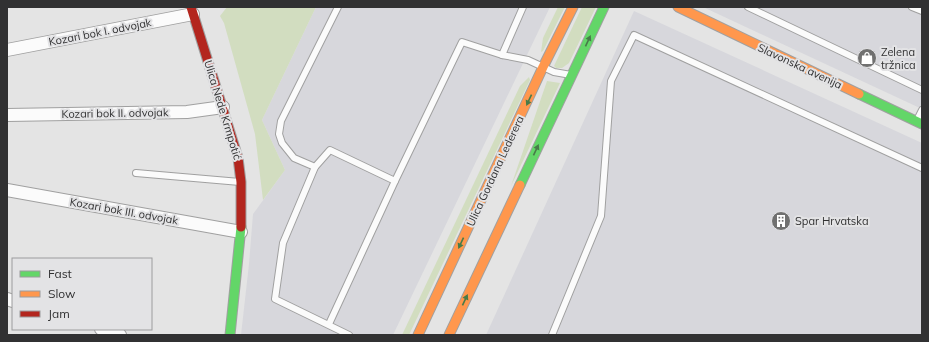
<svg xmlns="http://www.w3.org/2000/svg" width="929" height="342" font-family="Mulish,sans-serif">
  <rect width="100%" height="100%" fill="#e4e4e4"/>
  <g fill="#d7d7dc">
    <path d="M316,7H550L393,335H241L249,264L253,214L285,170L262,120Z"/>
    <path d="M703,7H922V109Z"/>
    <path d="M634,11L922,143V335H486Z"/>
  </g>
  <g fill="#d2ddc0">
    <path d="M227,7H316L262,120L285,170L263,200L255,134L224,23L220,16Z"/>
    <path d="M558,7H565L543,51L541,52L543,38Z"/>
    <path d="M582,7H596L569,63L562,68H556L554,66Z"/>
    <path d="M529,77L530,80L409,335H402L520,86Z"/>
    <path d="M547,81L560,83L511,186Z"/>
  </g>
  <g fill="none" stroke-linecap="round" stroke-linejoin="round">
    <defs>
      <g id="lane">
        <path d="M748,7L922,90"/>
        <path d="M912,7L922,11"/>
        <path d="M502,55L523,7"/>
        <path d="M917,120L922,110"/>
        <path d="M315,167L294,158L282,143L279,134L281,121L338,7"/>
        <path d="M136,173L240,182"/>
        <path d="M329,324L395,181L462,42L502,55L528,60L554,72L571,75"/>
        <path d="M349,335L275,299L283,243L315,167L330,150L395,181"/>
        <path d="M552,335L601,216L611,81L634,35L922,168"/>
      </g>
      <g id="street">
        <path d="M7,50L193,14"/>
        <path d="M7,115L187,112L223,107"/>
        <path d="M7,190L241,232"/>
        <path d="M7,299L13,301"/>
        <path d="M101,329L120,335"/>
      </g>
      <g id="fast">
        <path d="M859,94L922,124"/>
        <path d="M520,185L604,7"/>
        <path d="M230,335L241,227"/>
      </g>
      <g id="slow">
        <path d="M678,7L859,94"/>
        <path d="M418,335L543,67L573,7"/>
        <path d="M449,335L520,185"/>
      </g>
      <path id="jam" d="M191,7L238,158L241,182V227"/>
    </defs>
    <use href="#lane" stroke="#a0a0a0" stroke-width="8"/>
    <use href="#street" stroke="#a0a0a0" stroke-width="14"/>
    <use href="#fast" stroke="#a0a0a0" stroke-width="11"/>
    <use href="#slow" stroke="#a0a0a0" stroke-width="11"/>
    <use href="#jam" stroke="#a0a0a0" stroke-width="11"/>
    <use href="#lane" stroke="#fbfbfb" stroke-width="6"/>
    <use href="#street" stroke="#fbfbfb" stroke-width="12"/>
    <use href="#fast" stroke="#63d668" stroke-width="9"/>
    <use href="#slow" stroke="#ff974d" stroke-width="9"/>
    <use href="#jam" stroke="#b3261e" stroke-width="9"/>
  </g>
  <defs><path id="oneway-solid" d="M-6-.8H1V-3.2L6.5 0L1 3.2V.8H-6Z"/></defs>
  <g fill="#487b4a">
    <use href="#oneway-solid" transform="translate(588 41) rotate(-65)"/>
    <use href="#oneway-solid" transform="translate(529 100) rotate(115)"/>
    <use href="#oneway-solid" transform="translate(536 150) rotate(-65)"/>
    <use href="#oneway-solid" transform="translate(461 243) rotate(115)"/>
    <use href="#oneway-solid" transform="translate(465 300) rotate(-65)"/>
  </g>
  <defs>
    <symbol id="shop-disc" viewBox="-11 -11 22 22"><circle r="9.5" fill="#707070" stroke="#e3e3e5"/><path d="M-5-2.5h2.3a2.7 3.5 0 0 1 5.4 0H5L5.5 6h-11ZM-1.5-2.5h3a1.5 2.3 0 0 0-3 0Z" fill="#fff"/></symbol>
    <symbol id="building-disc" viewBox="-11 -11 22 22"><circle r="9.5" fill="#707070" stroke="#e3e3e5"/><path d="M-4-6H4V6H1V3H-1V6H-4ZM-2.5-4.3h1.7v1.8h-1.7ZM.8-4.3h1.7v1.8H.8ZM-2.5-1h1.7V.8h-1.7ZM.8-1h1.7V.8H.8Z" fill="#fff"/></symbol>
  </defs>
  <g fill-rule="evenodd">
    <use href="#shop-disc" x="856" y="47" width="22" height="22"/>
    <use href="#building-disc" x="770" y="210" width="22" height="22"/>
  </g>
  <g text-anchor="middle" stroke-width="4" stroke-linejoin="round" paint-order="stroke">
    <g font-size="11" fill="#313132" stroke="#e3e3e5">
      <text transform="translate(100 32) rotate(-11)" y="4">Kozari bok I. odvojak</text>
      <text transform="translate(800 66) rotate(25)" y="4">Slavonska avenija</text>
      <text transform="translate(223 110) rotate(73)" y="4">Ulica Nede Krmpotić</text>
      <text transform="translate(115 113) rotate(-1)" y="4">Kozari bok II. odvojak</text>
      <text transform="translate(495 171) rotate(-65)" y="4">Ulica Gordana Lederera</text>
      <text transform="translate(124 211) rotate(10)" y="4">Kozari bok III. odvojak</text>
    </g>
    <g font-size="11" fill="#313132" stroke="#e3e3e5" text-anchor="start">
      <text x="881" y="56">Zelena<tspan x="881" dy="13">tržnica</tspan></text>
      <text x="795" y="225">Spar Hrvatska</text>
    </g>
  </g>
  <rect width="929" height="342" fill="none" stroke="#313132" stroke-width="16"/>
  <rect x="12" y="258" width="140" height="72" fill="#e3e3e5" stroke="#9c9c9d"/>
  <rect x="20" y="271" width="20" height="6" fill="#63d668" stroke="#9c9c9d"/>
  <text x="48" y="278" font-size="12" fill="#313132">Fast</text>
  <rect x="20" y="291" width="20" height="6" fill="#ff974d" stroke="#9c9c9d"/>
  <text x="48" y="298" font-size="12" fill="#313132">Slow</text>
  <rect x="20" y="311" width="20" height="6" fill="#b3261e" stroke="#9c9c9d"/>
  <text x="48" y="318" font-size="12" fill="#313132">Jam</text>
</svg>
